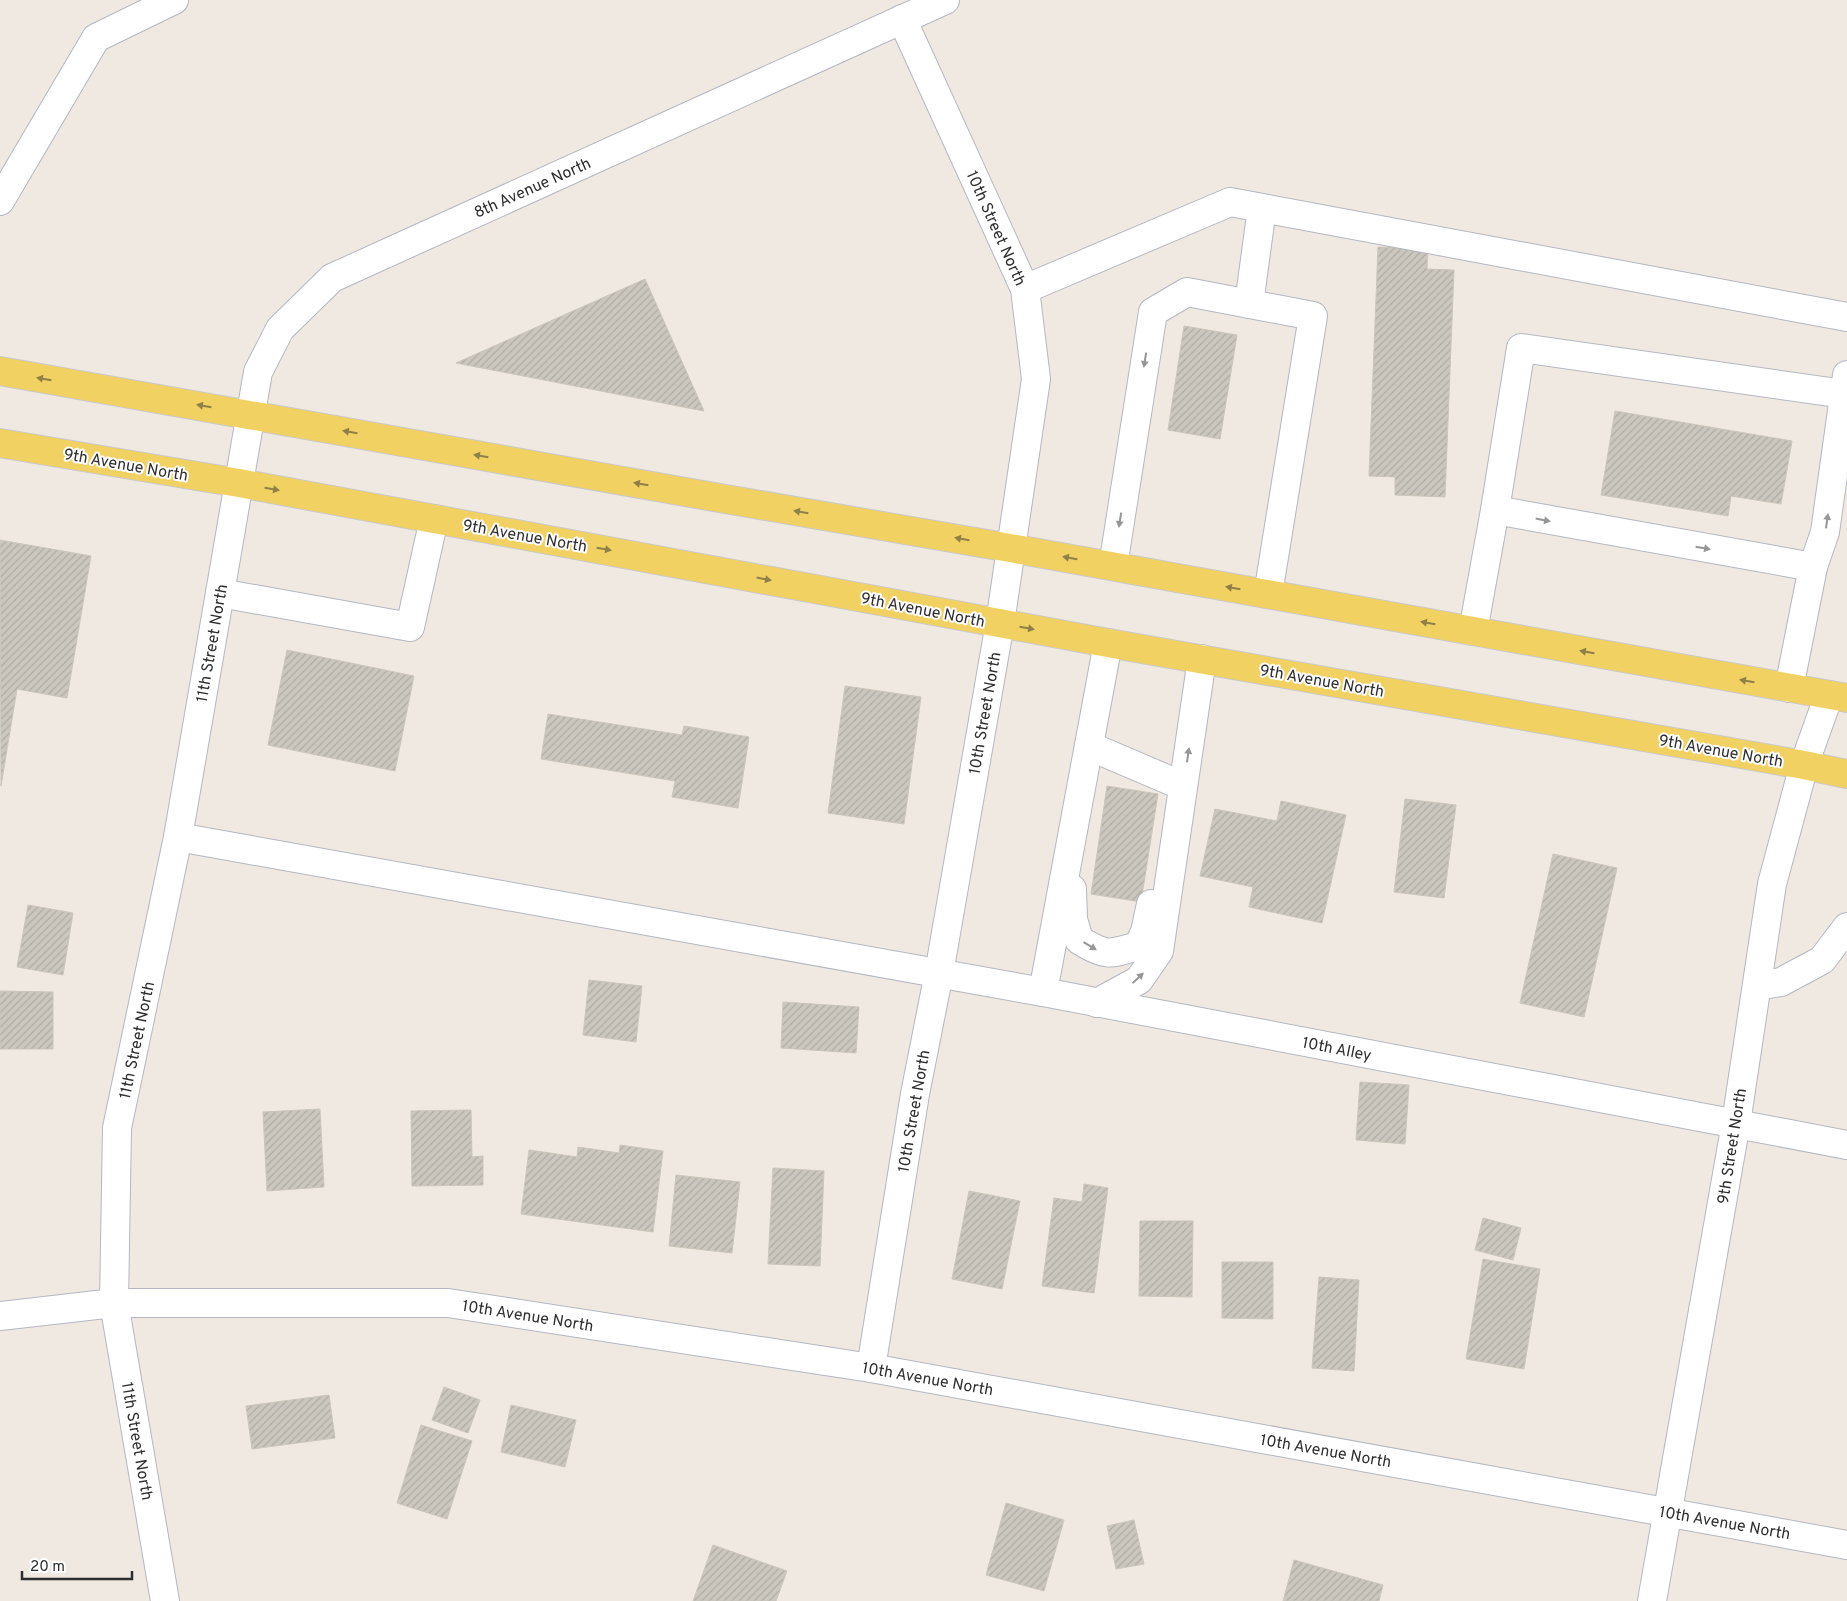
<svg xmlns="http://www.w3.org/2000/svg" width="1847" height="1601" font-family="Overpass,sans-serif">
  <defs>
    <pattern id="building-hatch" width="6" height="6" patternUnits="userSpaceOnUse" patternTransform="scale(1.25)"><rect width="6" height="6" fill="#cbc7bf"/><path d="M-1 1l2-2M0 6l6-6M5 7l2-2" fill="none" stroke="#afaba4"/></pattern>
  </defs>
  <rect width="100%" height="100%" fill="#efe9e1"/>
  <g fill="url(#building-hatch)" stroke="#cbc5ba">
    <path d="M1378,247L1428,249L1427,269L1454,270L1445,497L1395,495V477L1369,476Z"/>
    <path d="M645,279L704,411L456,363Z"/>
    <path d="M1184,326L1237,335L1220,439L1168,430Z"/>
    <path d="M1615,411L1792,441L1781,504L1731,496L1728,516L1601,495Z"/>
    <path d="M0,540L91,556L67,698L17,689L1,786Z"/>
    <path d="M287,650L414,676L395,771L268,745Z"/>
    <path d="M845,686L921,697L904,824L828,813Z"/>
    <path d="M548,714L682,735L684,726L749,737L738,808L672,797L675,781L541,759Z"/>
    <path d="M1107,786L1158,794L1141,902L1091,894Z"/>
    <path d="M1405,799L1456,805L1444,898L1394,892Z"/>
    <path d="M1281,801L1346,815L1322,923L1249,907L1253,887L1200,876L1215,809L1277,821Z"/>
    <path d="M1553,854L1617,868L1584,1017L1520,1003Z"/>
    <path d="M28,905L73,913L63,975L17,967Z"/>
    <path d="M589,980L642,986L636,1042L583,1035Z"/>
    <path d="M0,991L53,992V1049H0Z"/>
    <path d="M783,1002L859,1007L856,1053L781,1048Z"/>
    <path d="M1360,1082L1409,1085L1405,1144L1356,1140Z"/>
    <path d="M320,1109L324,1187L267,1191L263,1112Z"/>
    <path d="M471,1110L472,1157L483,1156V1185L412,1186L411,1111Z"/>
    <path d="M620,1145L663,1151L653,1232L521,1214L529,1150L577,1157L578,1147L619,1153Z"/>
    <path d="M773,1168L824,1171L820,1266L768,1264Z"/>
    <path d="M676,1175L740,1182L732,1253L669,1246Z"/>
    <path d="M1084,1184L1108,1188L1094,1293L1042,1286L1054,1198L1082,1202Z"/>
    <path d="M969,1191L1020,1201L1002,1289L952,1279Z"/>
    <path d="M1483,1218L1521,1228L1513,1260L1475,1250Z"/>
    <path d="M1140,1221H1193L1192,1297L1139,1296Z"/>
    <path d="M1483,1259L1540,1269L1524,1369L1466,1359Z"/>
    <path d="M1222,1262H1273V1319L1222,1318Z"/>
    <path d="M1319,1277L1359,1280L1354,1371L1312,1368Z"/>
    <path d="M444,1387L480,1400L468,1433L432,1420Z"/>
    <path d="M329,1395L335,1438L252,1449L246,1406Z"/>
    <path d="M511,1405L576,1420L565,1467L501,1452Z"/>
    <path d="M421,1425L472,1441L447,1519L397,1503Z"/>
    <path d="M1006,1503L1064,1520L1044,1591L986,1575Z"/>
    <path d="M1134,1520L1144,1564L1116,1569L1107,1526Z"/>
    <path d="M713,1545L787,1571L776,1601H693Z"/>
    <path d="M1294,1560L1383,1585L1379,1601H1283Z"/>
  </g>
  <g fill="none" stroke-linecap="round" stroke-linejoin="round">
    <defs>
      <g id="minor">
        <path d="M0,201L96,38L174,0"/>
        <path d="M1025,289L1230,202L1847,317"/>
        <path d="M1249,304L1262,208"/>
        <path d="M1495,510L1813,567"/>
        <path d="M1113,566L1153,312L1187,292L1313,316L1268,594"/>
        <path d="M220,593L410,627L434,519"/>
        <path d="M1473,631L1495,510L1521,348L1844,394"/>
        <path d="M1789,688L1813,567L1825,532L1847,375"/>
        <path d="M1089,746L1183,786"/>
        <path d="M178,837L1043,992L1847,1145"/>
        <path d="M1072,889L1073,919L1079,940C1106,956 1108,955 1138,946L1145,932L1151,904"/>
        <path d="M1757,986L1781,982L1822,960L1847,927"/>
        <path d="M1043,992L1108,643"/>
        <path d="M1097,1003L1139,980L1159,951L1202,659"/>
        <path d="M0,1316L114,1303H448L871,1368L1847,1545"/>
        <path d="M871,1368L915,1094L939,973L1000,623L1036,379L1025,289L902,19"/>
        <path d="M165,1601L114,1303L117,1128L178,837L258,372L280,329L332,278L945,0"/>
        <path d="M1652,1601L1736,1123L1772,884L1804,765L1829,695"/>
      </g>
      <g id="major">
        <path d="M0,371L731,500L1010,548L1847,698"/>
        <path d="M0,443L239,483L1108,643L1804,765L1847,774"/>
      </g>
    </defs>
    <use href="#minor" stroke="#b4b7c1" stroke-width="30"/>
    <use href="#major" stroke="#c9c9c9" stroke-width="30"/>
    <use href="#minor" stroke="#fff" stroke-width="28"/>
    <use href="#major" stroke="#f2d163" stroke-width="28"/>
  </g>
  <defs><path id="oneway-solid" d="M-6-.8H1V-3.2L6.5 0L1 3.2V.8H-6Z" transform="scale(1.25)"/></defs>
  <g fill="#969696">
    <use href="#oneway-solid" transform="translate(1145 360) rotate(99)"/>
    <use href="#oneway-solid" transform="translate(1120 520) rotate(99)"/>
    <use href="#oneway-solid" transform="translate(1543 520) rotate(11)"/>
    <use href="#oneway-solid" transform="translate(1827 521) rotate(-82)"/>
    <use href="#oneway-solid" transform="translate(1703 548) rotate(10)"/>
    <use href="#oneway-solid" transform="translate(1188 755) rotate(-82)"/>
    <use href="#oneway-solid" transform="translate(1090 946) rotate(31)"/>
    <use href="#oneway-solid" transform="translate(1138 978) rotate(-43)"/>
  </g>
  <g fill="#908048">
    <use href="#oneway-solid" transform="translate(44 379) rotate(-170)"/>
    <use href="#oneway-solid" transform="translate(204 406) rotate(-170)"/>
    <use href="#oneway-solid" transform="translate(350 432) rotate(-170)"/>
    <use href="#oneway-solid" transform="translate(481 456) rotate(-170)"/>
    <use href="#oneway-solid" transform="translate(641 484) rotate(-170)"/>
    <use href="#oneway-solid" transform="translate(272 489) rotate(10)"/>
    <use href="#oneway-solid" transform="translate(801 512) rotate(-170)"/>
    <use href="#oneway-solid" transform="translate(962 539) rotate(-170)"/>
    <use href="#oneway-solid" transform="translate(604 549) rotate(10)"/>
    <use href="#oneway-solid" transform="translate(1070 558) rotate(-170)"/>
    <use href="#oneway-solid" transform="translate(764 579) rotate(11)"/>
    <use href="#oneway-solid" transform="translate(1233 588) rotate(-170)"/>
    <use href="#oneway-solid" transform="translate(1428 623) rotate(-170)"/>
    <use href="#oneway-solid" transform="translate(1027 628) rotate(10)"/>
    <use href="#oneway-solid" transform="translate(1587 652) rotate(-170)"/>
    <use href="#oneway-solid" transform="translate(1747 681) rotate(-170)"/>
  </g>
  <g text-anchor="middle" stroke-width="4" stroke-linejoin="round" paint-order="stroke">
    <g font-size="16" fill="#2e2e2e" stroke="#fff">
      <text transform="translate(532 187) rotate(-24)" y="6">8th Avenue North</text>
      <text transform="translate(997 228) rotate(66)" y="6">10th Street North</text>
      <text transform="translate(126 464) rotate(10)" y="6">9th Avenue North</text>
      <text transform="translate(525 535) rotate(10)" y="6">9th Avenue North</text>
      <text transform="translate(923 609) rotate(11)" y="6">9th Avenue North</text>
      <text transform="translate(211 643) rotate(-80)" y="6">11th Street North</text>
      <text transform="translate(1322 680) rotate(10)" y="6">9th Avenue North</text>
      <text transform="translate(984 713) rotate(-80)" y="6">10th Street North</text>
      <text transform="translate(1721 750) rotate(10)" y="6">9th Avenue North</text>
      <text transform="translate(136 1040) rotate(-78)" y="6">11th Street North</text>
      <text transform="translate(1337 1048) rotate(11)" y="6">10th Alley</text>
      <text transform="translate(913 1111) rotate(-80)" y="6">10th Street North</text>
      <text transform="translate(1731 1146) rotate(-81)" y="6">9th Street North</text>
      <text transform="translate(528 1315) rotate(9)" y="6">10th Avenue North</text>
      <text transform="translate(928 1378) rotate(10)" y="6">10th Avenue North</text>
      <text transform="translate(138 1441) rotate(80)" y="6">11th Street North</text>
      <text transform="translate(1326 1450) rotate(10)" y="6">10th Avenue North</text>
      <text transform="translate(1725 1522) rotate(10)" y="6">10th Avenue North</text>
    </g>
  </g>
  <path d="M22 1571v8h110v-8" fill="none" stroke="#2e2e2e" stroke-width="2.5"/>
  <text x="30" y="1571" font-size="15" fill="#2e2e2e" stroke="#ffffff" stroke-width="4" paint-order="stroke">20 m</text>
</svg>
